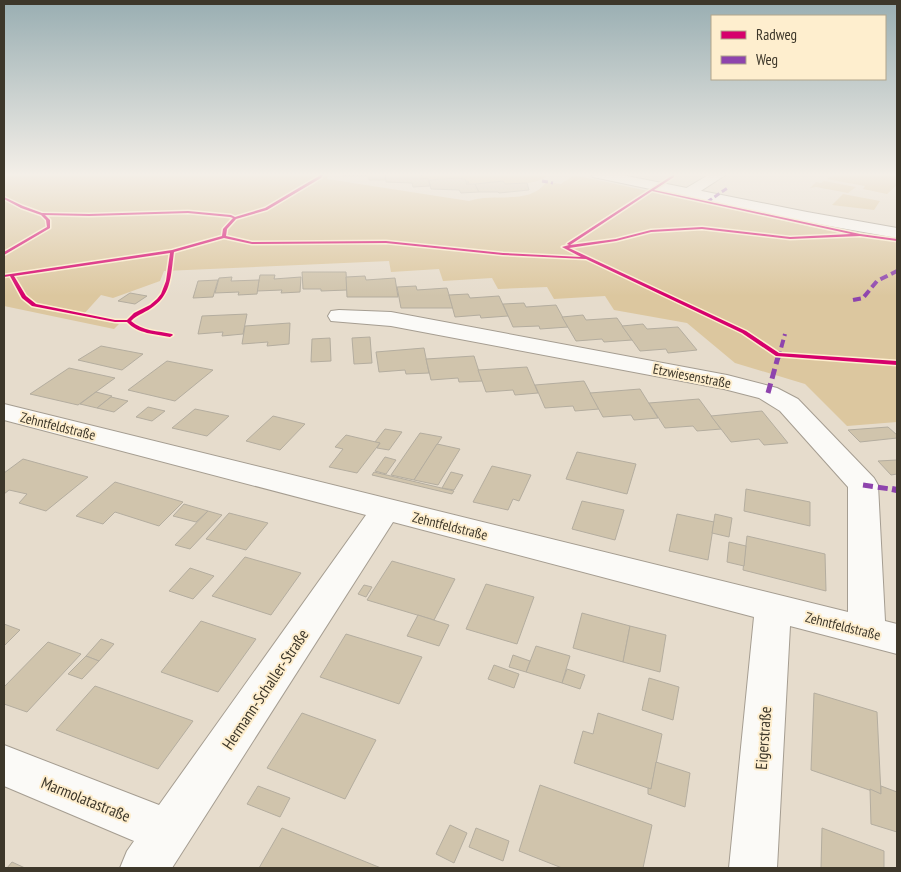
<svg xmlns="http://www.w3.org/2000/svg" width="901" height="872" font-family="'PT Sans Narrow',sans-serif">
  <rect width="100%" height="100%" fill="#e6dccc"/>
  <g fill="#dcc79f">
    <path d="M4,174H328L327,179L469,201C494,192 530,206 546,182L561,184L574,175L845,234L897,242V422L847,426L805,384L735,363L687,323L614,310L605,296L554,299L547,287L498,289L492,278L443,281L439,269L391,272L389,261L164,271L160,281L113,298L101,295L83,315L119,324L114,329L4,306Z"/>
    <path d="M419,174H549C538,185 521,183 505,184L503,181L467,184L468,182L464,179H420Z"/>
    <path d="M835,174H897V185L887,194L863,189L865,186L827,179Z"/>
    <path d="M824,181L856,187L848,193L816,187L810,188L816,182L821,183Z"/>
    <path d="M843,194L880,201L874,210L832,205Z"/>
  </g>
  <g fill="#d0c4ac" stroke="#b4ad9f">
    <path d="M343,174H385V180H369V176H343Z"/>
    <path d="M385,174H419L422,176L420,179L428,178L430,186L413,187L412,183L386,182Z"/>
    <path d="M457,178L465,179L466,182H469L466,184H475L479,192L461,193L459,190L431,189L429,180Z"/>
    <path d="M503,181L505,184L527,183L529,190L499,193L498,192H479L475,184Z"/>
    <path d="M302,272H346L347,290L321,291V289H303Z"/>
    <path d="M260,275H275L274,279L301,277L300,292L281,293L282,290L257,291Z"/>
    <path d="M365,276L366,280L395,278L398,297H347L346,277Z"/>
    <path d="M232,277L231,281L259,280L257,294L238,295L239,292L215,293L219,278Z"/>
    <path d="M218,280L213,297L193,298L198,281Z"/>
    <path d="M416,286L417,290L447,288L453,308H401L397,287Z"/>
    <path d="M130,293L147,296L135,304L118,301Z"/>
    <path d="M468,294L470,298L499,296L508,316L481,318L480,315L455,317L449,295Z"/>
    <path d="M524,303L526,307L556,305L568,327L540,329L539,326L513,327L503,304Z"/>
    <path d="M247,314L243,334L222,336L223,332L198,334L202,316Z"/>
    <path d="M583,315L586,320L617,318L632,340L604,342L602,339L576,341L562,317Z"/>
    <path d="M290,323L289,344L267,346L268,342L242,344L245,326Z"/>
    <path d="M643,324L647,329L678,327L697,350L668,353L666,349L640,351L622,326Z"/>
    <path d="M370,337L372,363L354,364L352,338Z"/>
    <path d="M330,338L331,361L311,362L312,339Z"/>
    <path d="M101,346L143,354L122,370L78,360Z"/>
    <path d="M424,348L429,373L406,374L405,370L379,372L376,352Z"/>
    <path d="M474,356L482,381L459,382L458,378L431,380L426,359Z"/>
    <path d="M167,361L213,370L175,401L128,390Z"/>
    <path d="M527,367L538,393L515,395L513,390L486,392L478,370Z"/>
    <path d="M69,368L115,378L78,405L30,394Z"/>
    <path d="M584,381L599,409L575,411L573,406L545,408L535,385Z"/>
    <path d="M640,389L658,418L634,420L631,415L603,417L590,393Z"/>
    <path d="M96,392L112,396L97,408L80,404Z"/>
    <path d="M111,397L128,401L114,412L97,408Z"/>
    <path d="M699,399L721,429L697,431L693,426L665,428L649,403Z"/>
    <path d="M148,407L165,411L152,421L136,417Z"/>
    <path d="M195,409L229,416L207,436L172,428Z"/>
    <path d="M762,411L788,443L764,445L759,439L731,442L711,416Z"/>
    <path d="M273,416L305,424L280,450L246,441Z"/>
    <path d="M888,427L897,435V438L860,442L848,430Z"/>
    <path d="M385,429L402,432L389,450L377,448L380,443L375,442Z"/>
    <path d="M420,433L442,437L414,480L391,475Z"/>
    <path d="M346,435L380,443L357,473L329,467L343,449L335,447Z"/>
    <path d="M437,444L460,449L438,485L414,480Z"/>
    <path d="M577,452L636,464L627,494L566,479Z"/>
    <path d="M385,457L396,460L386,474L375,471Z"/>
    <path d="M23,459L88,477L46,511L19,503L27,494L9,490L4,494V473Z"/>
    <path d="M897,460V474L891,475L878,461Z"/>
    <path d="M492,466L531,475L519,501L513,499L508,510L473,502Z"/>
    <path d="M374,472L454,491L452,494L372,475Z"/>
    <path d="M451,472L463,475L454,490L442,488Z"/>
    <path d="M115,482L183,502L159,526L115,512L103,524L76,516Z"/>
    <path d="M746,489L810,502V526L744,511Z"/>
    <path d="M582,501L624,510L615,540L572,529Z"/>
    <path d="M184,504L208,511L196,522L173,516Z"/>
    <path d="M208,511L222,515L190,549L175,545Z"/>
    <path d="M229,513L268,523L246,550L206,539Z"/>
    <path d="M677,514L714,522L708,560L669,551Z"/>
    <path d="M715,514L732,518L729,537L712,533Z"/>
    <path d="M747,536L825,554L826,591L743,570Z"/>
    <path d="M729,542L746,546L744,566L727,562Z"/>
    <path d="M245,557L301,573L271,615L212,596Z"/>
    <path d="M392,561L455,579L434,620L367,600Z"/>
    <path d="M190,568L214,576L193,599L169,591Z"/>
    <path d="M486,584L534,597L517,644L466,629Z"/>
    <path d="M364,585L372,587L366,597L358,594Z"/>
    <path d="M582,613L630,626L623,662L573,648Z"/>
    <path d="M418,615L449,625L439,646L407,636Z"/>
    <path d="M201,621L256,639L218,692L161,672Z"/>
    <path d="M4,624L20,630L4,646Z"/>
    <path d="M630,626L666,635L660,672L623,662Z"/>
    <path d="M346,634L422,657L399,704L320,677Z"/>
    <path d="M101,639L114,644L99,661L86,656Z"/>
    <path d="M48,642L81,654L27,712L4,704V687Z"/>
    <path d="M536,646L570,656L562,683L526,672Z"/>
    <path d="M513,655L530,661L526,672L509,667Z"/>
    <path d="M86,656L99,661L82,679L68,674Z"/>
    <path d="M494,665L519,674L514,688L488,679Z"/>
    <path d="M567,669L585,675L580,689L562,683Z"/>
    <path d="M649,678L679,687L673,720L642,710Z"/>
    <path d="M95,686L193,721L158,769L56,730Z"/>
    <path d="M814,693L877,712L881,794L811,770Z"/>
    <path d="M302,713L376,740L345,799L267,768Z"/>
    <path d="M598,713L662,734L651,789L574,763L583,731L593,734Z"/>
    <path d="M656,762L690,773L685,807L648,794V788L651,789Z"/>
    <path d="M540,785L652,825L643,868H562L519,851Z"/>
    <path d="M258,786L290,798L280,817L247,804Z"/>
    <path d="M881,786L897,792V832L871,824L870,789L881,794Z"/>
    <path d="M450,825L467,833L454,863L436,854Z"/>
    <path d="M282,828L381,868H259Z"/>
    <path d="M476,828L509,841L503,861L469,847Z"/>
    <path d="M822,828L884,851V868H821Z"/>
    <path d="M12,862L25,868H7Z"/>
  </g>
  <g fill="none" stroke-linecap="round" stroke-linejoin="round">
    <defs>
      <g id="minor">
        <path d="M710,174H727L693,196H683L680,193L683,190Z"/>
        <path d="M339,310L391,312L727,375L777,388L798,399L874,478L878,485L885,621L897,624V654L790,626L777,868H729L754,617L393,522L172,868H120L127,851L134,841L4,786V745L159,805L366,515L4,420V404L848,612V487L780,411L759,398L724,389L391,326L331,321L328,316L331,311Z"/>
      </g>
      <path id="secondary" d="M591,174H617L807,212L897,228V238L807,222L598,178L593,177Z"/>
    </defs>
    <use href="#minor" stroke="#a59d91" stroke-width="2"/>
    <use href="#secondary" stroke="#a59d91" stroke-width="2"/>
    <use href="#minor" fill="#fbfaf7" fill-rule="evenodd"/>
    <use href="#secondary" fill="#fbfaf7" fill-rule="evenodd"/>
    <g stroke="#8e44ad" stroke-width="3" stroke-dasharray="6 3" stroke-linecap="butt">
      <path d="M542,181L553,183"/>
      <path d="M707,202L729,187"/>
    </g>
    <g stroke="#8e44ad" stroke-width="4" stroke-dasharray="8 4" stroke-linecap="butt">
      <path d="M853,300L863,298L877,281L897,271"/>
      <path d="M778,359L785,334"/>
    </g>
    <g stroke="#8e44ad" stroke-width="5" stroke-dasharray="10 5" stroke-linecap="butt">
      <path d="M768,393L778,357"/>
      <path d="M863,485L897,490"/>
    </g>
    <path stroke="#8e44ad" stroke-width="6" stroke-dasharray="12 6" stroke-linecap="butt" d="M892,489L897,490"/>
    <defs>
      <path id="cycleway" d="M321,174H324L321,178L267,210L236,219L227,229L226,236L252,242L386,241L503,253L581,257L562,247L569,245L567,244L568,243L673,175H674V177L654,190L860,234L897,239V241L860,236L790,239L702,229L651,232L616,241L569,248L746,331L779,353L897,361V365L776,356L742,333L586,259L503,255L386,243L252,244L224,238L174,252C171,272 172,293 154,306C147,312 138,314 131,321C142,331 158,331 172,334L173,335L170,337C155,334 138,334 127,322H115L32,306L22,298L10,276L4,277V275L172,250L222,236L223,229L233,218L230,217L188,213L89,216L45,215L50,220V228L4,255V252L47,227L46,220L41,215L21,208L4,199V197L23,206L42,213L89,214L188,211L231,215L235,217L265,208L319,176ZM652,191L851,234L790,237L702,227L651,230L616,239L570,245ZM170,253L166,281L161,294L157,299L150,305L134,313L127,320H115L36,304L26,296L14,276Z"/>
    </defs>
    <use href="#cycleway" stroke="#feeece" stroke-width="3"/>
    <use href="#cycleway" fill="#d6006c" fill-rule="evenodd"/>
  </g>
  <linearGradient id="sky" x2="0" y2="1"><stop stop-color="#99aeb2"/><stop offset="0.59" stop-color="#f4efe8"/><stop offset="1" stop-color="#f4efe8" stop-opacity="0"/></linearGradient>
  <rect width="901" height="296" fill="url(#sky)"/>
  <g text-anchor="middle" stroke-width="4" stroke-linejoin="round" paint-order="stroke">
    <g font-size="14" fill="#3d372a" stroke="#feeece">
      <text transform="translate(692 376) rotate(11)" y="5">Etzwiesenstraße</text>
      <text transform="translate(58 426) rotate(14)" y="5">Zehntfeldstraße</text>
      <text transform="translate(450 526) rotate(14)" y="5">Zehntfeldstraße</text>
      <text transform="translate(843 626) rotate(14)" y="5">Zehntfeldstraße</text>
    </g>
    <g font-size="16" fill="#3d372a" stroke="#feeece">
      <text transform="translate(265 689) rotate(-56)" y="6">Hermann-Schaller-Straße</text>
      <text transform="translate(763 738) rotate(-86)" y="6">Eigerstraße</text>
      <text transform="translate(86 799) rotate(22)" y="6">Marmolatastraße</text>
    </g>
  </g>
  <rect width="901" height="872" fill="none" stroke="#3d372a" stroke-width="10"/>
  <rect x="711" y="15" width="175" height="65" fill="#feeece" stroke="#b1a58c"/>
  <rect x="721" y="31" width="25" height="8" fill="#d6006c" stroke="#b1a58c"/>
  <text x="756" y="40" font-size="15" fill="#3d372a">Radweg</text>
  <rect x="721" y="56" width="25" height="8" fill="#8e44ad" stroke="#b1a58c"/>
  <text x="756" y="65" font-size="15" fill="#3d372a">Weg</text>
</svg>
